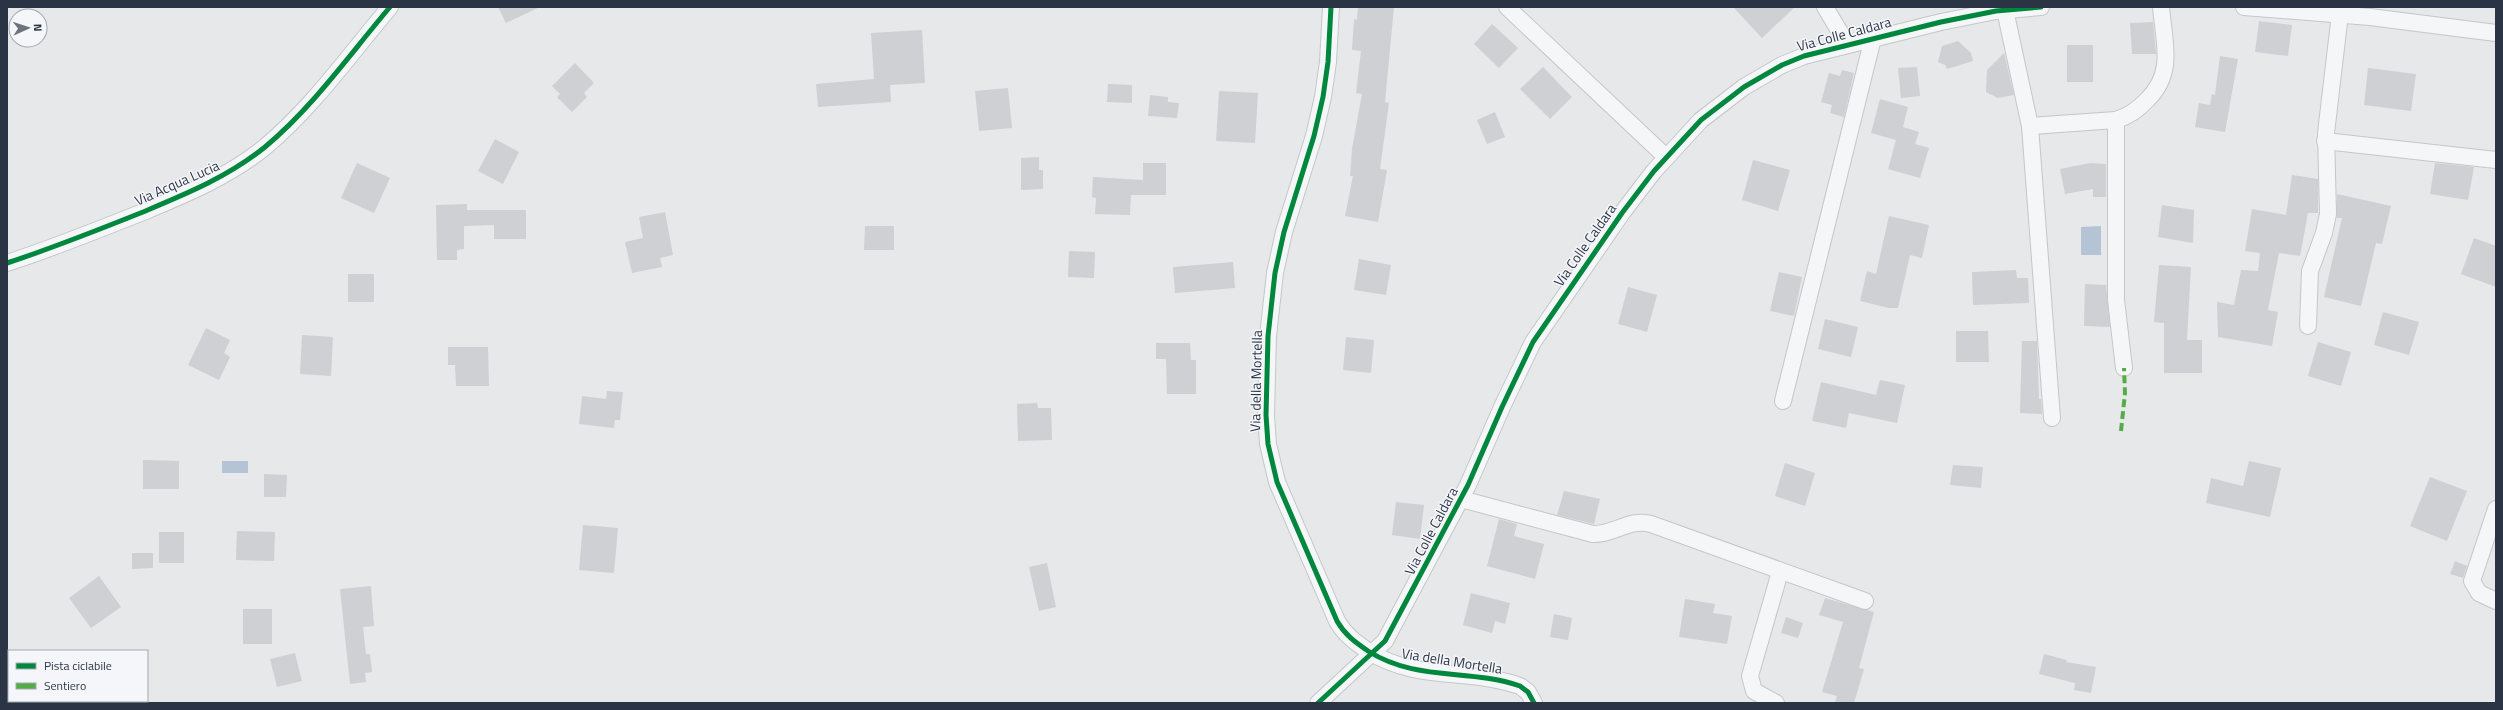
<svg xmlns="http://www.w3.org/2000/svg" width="2503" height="710" font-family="'Titillium Web',sans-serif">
  <rect width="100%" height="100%" fill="#e6e8ea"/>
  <g fill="#b4c4d5">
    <path d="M2101,226V255H2081V227Z"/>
    <rect x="222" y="461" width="26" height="12"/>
  </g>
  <g fill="#ced0d3">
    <path d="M498,7H540L506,23Z"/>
    <path d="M1358,7H1394L1385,102L1389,103L1380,169L1387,170L1378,222L1345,216L1353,176H1350L1352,149L1362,94L1356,93L1361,51L1352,50L1354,19L1357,20Z"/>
    <path d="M1733,7H1795L1762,38Z"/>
    <path d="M2259,21L2292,25L2288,56L2255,52Z"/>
    <path d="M2153,22L2156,54H2132L2130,23Z"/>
    <path d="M1492,24L1518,48L1499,68L1474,44Z"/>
    <path d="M922,30L925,83L890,85L891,102L818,107L816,84L874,79L871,33Z"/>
    <path d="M1958,41L1971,53L1973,61L1947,69L1945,65L1938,62L1942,46Z"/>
    <rect x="2067" y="45" width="26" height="37"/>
    <path d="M2004,53L2014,95L1998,98L1986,92L1987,70Z"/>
    <path d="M2220,56L2238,59L2225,132L2195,127L2199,103L2210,105L2212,94L2215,95Z"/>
    <path d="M575,63L594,83L584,93L587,97L572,112L557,97L560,94L552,86Z"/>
    <path d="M1543,67L1572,97L1550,119L1520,89Z"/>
    <path d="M1917,67L1920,96L1901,98L1898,68Z"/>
    <path d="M2368,68L2416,74L2411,111L2364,105Z"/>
    <path d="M1842,70L1854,73L1844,117L1830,113L1832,105L1821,102L1829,73L1840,76Z"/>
    <path d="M1108,84L1132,85V103L1107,102Z"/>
    <path d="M1008,88L1012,128L979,131L975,91Z"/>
    <path d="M1219,91L1258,93L1255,143L1216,141Z"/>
    <path d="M1150,95L1168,97V102L1179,103L1177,118L1148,116Z"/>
    <path d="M1880,99L1908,107L1903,127L1919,132L1915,144L1929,148L1920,178L1888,169L1896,140L1871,133Z"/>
    <path d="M1495,112L1505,137L1487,144L1477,120Z"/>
    <path d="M495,139L519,152L503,184L478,171Z"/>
    <path d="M1039,157V170H1043V189L1021,190V158Z"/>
    <path d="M1753,160L1790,170L1778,211L1742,200Z"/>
    <path d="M357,163L390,178L374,213L341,198Z"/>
    <path d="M1143,163H1166V195H1131L1130,215L1095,214L1096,198L1092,197L1093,177L1143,180Z"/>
    <path d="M2090,163L2106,164V197H2093V189L2065,194L2060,169Z"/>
    <path d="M2435,163L2474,167L2468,200L2430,194Z"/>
    <path d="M2292,175L2318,179V213H2308L2300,256L2279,253L2268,310L2278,312L2272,346L2218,337L2217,302L2234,305L2241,270L2258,271L2260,253L2245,251L2252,209L2286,215Z"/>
    <path d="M2337,194L2391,206L2382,244L2376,243L2361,306L2324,297L2342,218H2337Z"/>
    <path d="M467,204V210H526V239H494V225L464,226V249L457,250V260H437L436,205Z"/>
    <path d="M2162,205L2194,210L2193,243L2158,237Z"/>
    <path d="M665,212L673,255L660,258L662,267L632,273L625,242L643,238L639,217Z"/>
    <path d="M1889,216L1929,225L1922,258L1910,255L1898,308H1889L1860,301L1867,271L1876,274Z"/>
    <path d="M865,226H894V250H864Z"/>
    <path d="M2474,238L2496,246V287L2461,274Z"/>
    <path d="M1069,251L1095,252L1094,278L1068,277Z"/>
    <path d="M1359,259L1391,265L1386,295L1354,290Z"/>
    <path d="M1233,262L1235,288L1175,293L1173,267Z"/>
    <path d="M2159,265L2191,267L2187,340H2202V373H2164V323L2154,322Z"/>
    <path d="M2016,270L2017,278H2028L2029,303L1973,305L1972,272Z"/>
    <path d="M1779,272L1802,277L1794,316L1770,311Z"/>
    <rect x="348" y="274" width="26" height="28"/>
    <path d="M2085,284L2106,285L2110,327L2084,326Z"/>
    <path d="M1628,287L1657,295L1647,332L1618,324Z"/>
    <path d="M2383,312L2419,322L2409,355L2374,345Z"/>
    <path d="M1825,319L1858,327L1851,357L1818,349Z"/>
    <path d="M206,328L230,340L224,353L230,357L219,380L188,365Z"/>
    <path d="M1956,331H1988L1989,362H1956Z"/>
    <path d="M302,335L333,337L331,376L300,374Z"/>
    <path d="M1346,337L1374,340L1371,373L1343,370Z"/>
    <path d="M2022,341H2037L2039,399H2041L2042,414L2020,413Z"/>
    <path d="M2318,342L2351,352L2341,386L2308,376Z"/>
    <path d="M1156,343H1190L1191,360H1196V394H1167L1166,359H1156Z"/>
    <path d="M448,347H488L489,386H456L455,365H448Z"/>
    <path d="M1880,380L1905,385L1897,423L1849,413L1846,428L1812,421L1821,382L1876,395Z"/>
    <path d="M607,391L623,392L620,420H615L614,428L579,424L582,396L606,399Z"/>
    <path d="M1037,403L1038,408H1051L1052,440L1018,441L1017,404Z"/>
    <path d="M143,460L179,461V489H143Z"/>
    <path d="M2249,461L2281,468L2270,517L2206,503L2211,478L2243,486Z"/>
    <path d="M1785,463L1815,473L1805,506L1775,496Z"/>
    <path d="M1953,465L1983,467L1981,488L1950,485Z"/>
    <path d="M264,474L287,475L286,497H264Z"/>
    <path d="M2430,477L2467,491L2447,541L2410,526Z"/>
    <path d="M1564,491L1600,499L1594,524L1557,515Z"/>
    <path d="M1396,502L1424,505L1420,539L1392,535Z"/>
    <path d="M1499,519L1517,524L1514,536L1544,544L1535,579L1487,566Z"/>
    <path d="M583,525L618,528L614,573L579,570Z"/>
    <path d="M237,531L275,532L274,561L236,560Z"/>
    <rect x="159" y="532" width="25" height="31"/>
    <path d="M132,553H153V568L132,569Z"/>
    <path d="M2455,561L2467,566L2463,578L2450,574Z"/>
    <path d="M1047,563L1056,607L1039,611L1029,567Z"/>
    <path d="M99,576L121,607L91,628L69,598Z"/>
    <path d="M371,586L374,626L363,627L366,654H370L372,672L365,673L366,682L350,684L340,589Z"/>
    <path d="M1471,593L1510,603L1505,624L1495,621L1492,633L1463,625Z"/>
    <path d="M1825,598L1874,612L1859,668L1864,669L1854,703H1835L1837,696L1822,692L1843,622L1819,615Z"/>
    <path d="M1685,599L1715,604L1713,613L1732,616L1727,644L1679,637Z"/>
    <rect x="243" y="609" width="29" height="35"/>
    <path d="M1554,614L1572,618L1568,640L1550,637Z"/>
    <path d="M1786,617L1803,623L1798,638L1781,633Z"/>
    <path d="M295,653L302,681L277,687L270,659Z"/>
    <path d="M2044,654L2067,660L2066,662L2096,667L2091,693L2074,690L2075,683L2039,674Z"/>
  </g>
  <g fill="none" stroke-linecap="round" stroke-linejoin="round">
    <defs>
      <g id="street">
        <path d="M1331,7L1328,62L1323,97L1314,136L1284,232L1275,273L1268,336L1266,415L1268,444L1277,482L1337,621C1345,635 1355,642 1368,651C1417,682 1468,668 1520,686L1528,692L1534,703"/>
        <path d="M1507,7L1666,157"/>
        <path d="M1825,7L1847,44"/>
        <path d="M2244,7L2370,17L2496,33"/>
        <path d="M2005,10L2030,126L2116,120V300L2124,368"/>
        <path d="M2116,120C2129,116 2137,110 2147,100C2175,73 2164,43 2161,7"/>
        <path d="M2030,126L2052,418"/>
        <path d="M2325,141L2496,160"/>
        <path d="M7,263C53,248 98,230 143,212C186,194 228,177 265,147C313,107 350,54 390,7"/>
        <path d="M2308,326L2310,271L2324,233L2328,214L2326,133L2340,14"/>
        <path d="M1783,401L1873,38"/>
        <path d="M1461,499L1593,534C1614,535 1629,518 1651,524L1865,601"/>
        <path d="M2496,509L2472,581L2479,593L2496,601"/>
        <path d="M1318,703L1385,641L1468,485L1502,407L1533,342L1622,213L1654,171L1701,120L1744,87L1782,65L1804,56L1941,22L1996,11L2041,7"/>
        <path d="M1776,703L1754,691L1750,676L1780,572"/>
      </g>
    </defs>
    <use href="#street" stroke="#c4c6c8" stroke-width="18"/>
    <use href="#street" stroke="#f5f6f7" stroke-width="16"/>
    <path stroke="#54ac47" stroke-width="4" stroke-dasharray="8 4" stroke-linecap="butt" d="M2121,431L2125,393L2124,368"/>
    <defs>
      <g id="cycleway">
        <path d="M1331,7L1328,62L1323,97L1314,136L1284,232L1275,273L1268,336L1266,415L1268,444L1277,482L1337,621C1345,635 1355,642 1368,651C1417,682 1468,668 1520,686L1528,692L1534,703"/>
        <path d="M7,263C53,248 98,230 143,212C186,194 228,177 265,147C313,107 350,54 390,7"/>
        <path d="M1318,703L1385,641L1468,485L1502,407L1533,342L1622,213L1654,171L1701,120L1744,87L1782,65L1804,56L1941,22L1996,11L2041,7"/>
      </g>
    </defs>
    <use href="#cycleway" stroke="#f4f6f9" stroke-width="8"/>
    <use href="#cycleway" stroke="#00873e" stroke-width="5"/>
  </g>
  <g text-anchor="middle" stroke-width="3" stroke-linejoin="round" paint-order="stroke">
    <g font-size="14" fill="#2b3445" stroke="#f4f6f9">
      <text transform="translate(1844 34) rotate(-15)" y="5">Via Colle Caldara</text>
      <text transform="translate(177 183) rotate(-24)" y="5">Via Acqua Lucia</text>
      <text transform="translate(1585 245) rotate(-55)" y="5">Via Colle Caldara</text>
      <text transform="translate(1256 381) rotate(-89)" y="5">Via della Mortella</text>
      <text transform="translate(1431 531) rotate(-62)" y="5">Via Colle Caldara</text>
      <text transform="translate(1452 661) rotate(9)" y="5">Via della Mortella</text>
    </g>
  </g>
  <rect width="2503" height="710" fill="none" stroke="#2b3445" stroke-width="16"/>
  <rect x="8" y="650" width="140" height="52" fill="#f4f6f9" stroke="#a4a8b1"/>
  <rect x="16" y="663" width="20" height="6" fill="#00873e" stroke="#a4a8b1"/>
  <text x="44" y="670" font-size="12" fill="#2b3445">Pista ciclabile</text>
  <rect x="16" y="683" width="20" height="6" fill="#54ac47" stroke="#a4a8b1"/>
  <text x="44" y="690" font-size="12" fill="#2b3445">Sentiero</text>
  <g transform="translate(28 28) rotate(87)"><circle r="19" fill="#f4f6f9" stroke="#a4a8b1"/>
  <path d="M0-3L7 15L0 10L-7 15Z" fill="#6c737f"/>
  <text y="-6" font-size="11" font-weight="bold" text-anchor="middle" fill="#2b3445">N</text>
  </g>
</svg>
